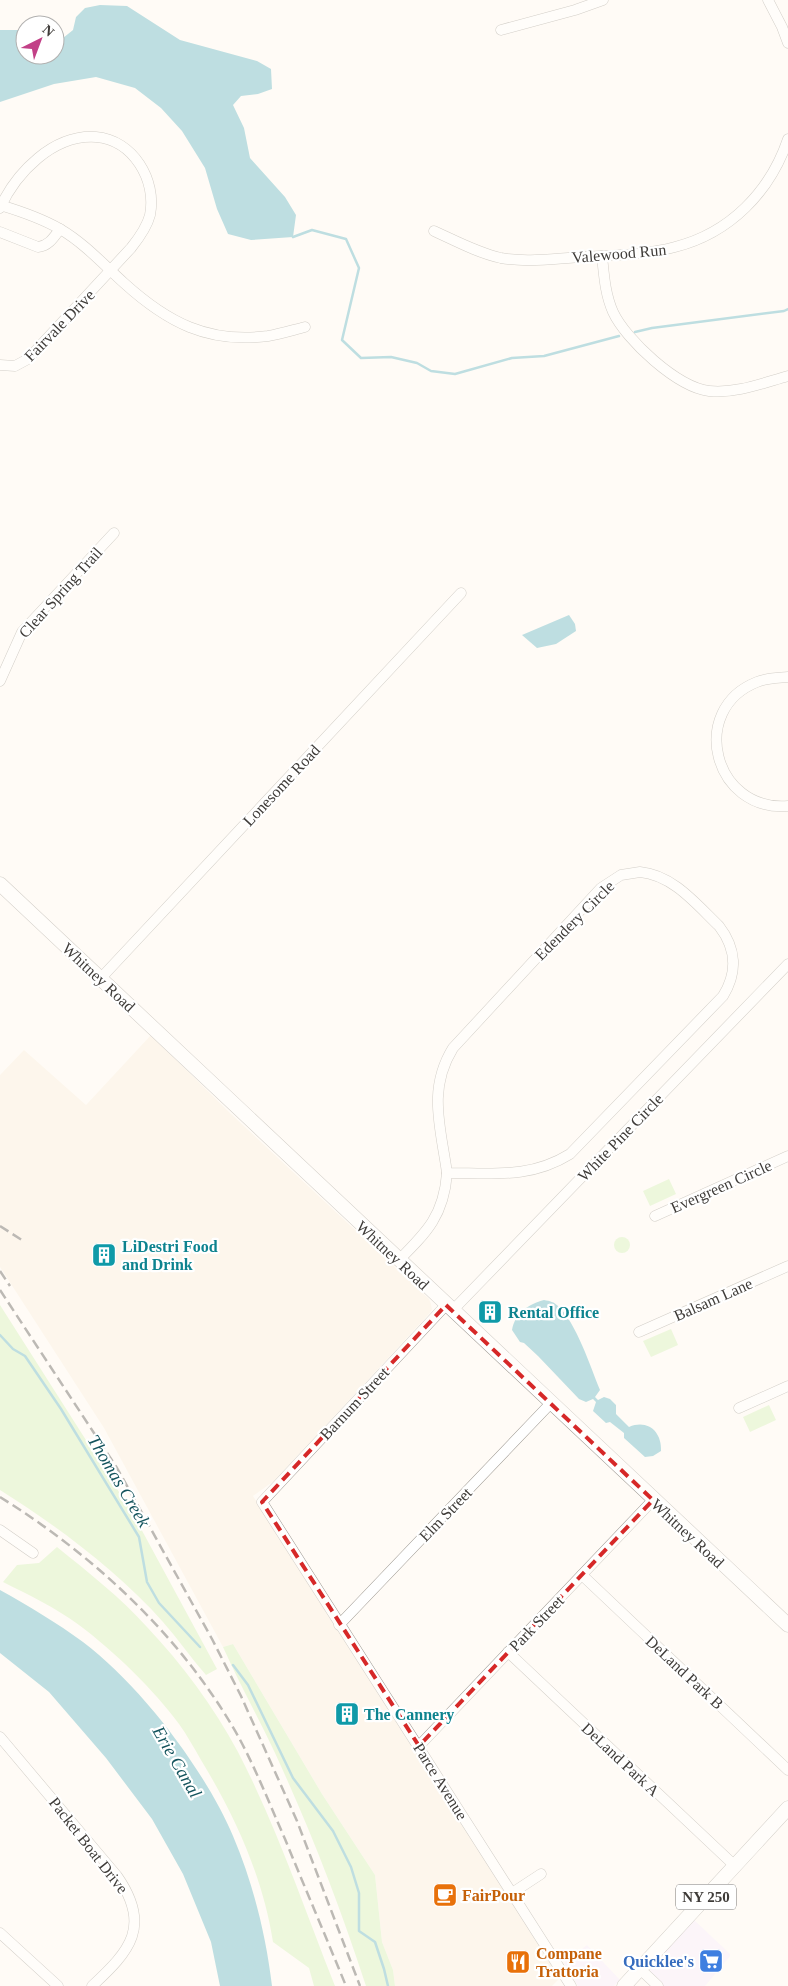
<svg xmlns="http://www.w3.org/2000/svg" width="788" height="1986" font-family="'Times New Roman',serif">
  <rect width="100%" height="100%" fill="#fffbf6"/>
  <g fill="#f8edfd">
    <path d="M693,1919L730,1954V1956L705,1986H663L651,1975L650,1968Z"/>
    <path d="M587,1945L620,1980L614,1986H578L564,1963Z"/>
  </g>
  <path fill="#faf0e1" d="M151,1035L230,1113L429,1299L431,1304L432,1310L429,1314L274,1481L253,1496L561,1977L552,1986H395L393,1970L382,1942L375,1875L322,1794L233,1644L223,1647L104,1428L0,1267V1075L24,1050L86,1105Z"/>
  <g fill="#d7f1bd">
    <path d="M669,1179L676,1194L650,1206L643,1191Z"/>
    <circle cx="622" cy="1245" r="8"/>
    <path d="M0,1305L133,1514L217,1669L206,1675C191,1658 178,1639 163,1622C119,1572 56,1525 0,1490Z"/>
    <path d="M671,1329L678,1345L651,1357L643,1341Z"/>
    <path d="M769,1405L776,1420L750,1432L743,1417Z"/>
    <path d="M57,1547C88,1572 120,1597 147,1627C182,1664 214,1707 238,1752C277,1827 304,1908 335,1986H314L309,1968L273,1942C263,1877 235,1816 201,1760C194,1748 187,1735 179,1724C154,1690 114,1651 79,1625C56,1608 29,1595 3,1582L17,1565L39,1563Z"/>
    <path d="M233,1644L322,1794L375,1875L382,1942L393,1970L395,1986H366C340,1906 310,1829 275,1753C258,1717 239,1683 223,1647Z"/>
  </g>
  <g fill="#70bbc7">
    <path d="M100,5L127,6L180,40L257,61L271,69L272,89L258,94L241,96L233,105L244,128L250,158L285,197L296,215L293,237L251,240L228,234L217,209L205,168L182,131L161,108L135,88L96,77L54,84L0,102V30H25V55H55V40L58,42L73,30L76,17L85,8Z"/>
    <path d="M569,615L575,624L576,631L556,644L537,648L522,635Z"/>
    <path d="M544,1300C550,1301 554,1302 558,1306C576,1322 591,1368 600,1390L595,1397L598,1400L604,1397L610,1399L616,1405V1414L629,1427C648,1419 662,1432 661,1451L653,1456L645,1457L624,1438V1433L610,1422L606,1423L593,1411L596,1402L593,1399L586,1402L579,1399L538,1356L524,1343L520,1342L512,1330C515,1313 529,1304 544,1300Z"/>
    <path d="M0,1590C29,1606 57,1623 83,1642C141,1686 205,1770 233,1836C253,1883 266,1935 272,1986H220L211,1942L183,1874L152,1819L106,1758L49,1692L0,1653Z"/>
  </g>
  <g fill="none" stroke-linecap="round" stroke-linejoin="round">
    <g stroke="#70bbc7" stroke-width="2.5">
      <path d="M293,237L312,230L346,239L359,268L342,340L361,358L391,357L417,363L431,371L455,374L512,358L544,356L619,336"/>
      <path d="M635,332L652,328L784,311L788,309"/>
      <path d="M0,1335L13,1349L25,1356L61,1409L139,1537L147,1582L159,1603L200,1647"/>
      <path d="M233,1665L248,1685L293,1778L333,1831L351,1867L359,1893V1931L375,1942L384,1969L388,1986"/>
    </g>
    <defs>
      <g id="minor">
        <path d="M768,0L782,27L788,43"/>
        <path d="M501,30L575,10L603,0"/>
        <path d="M0,205C20,211 41,218 60,229C84,243 103,264 124,283C167,322 208,344 268,336C280,334 293,330 305,327"/>
        <path d="M0,208C16,173 53,134 96,137C133,140 157,180 150,215C147,227 139,238 131,248L28,359L15,366L0,365"/>
        <path d="M434,231C456,241 478,253 501,258C528,263 557,258 584,257C614,255 646,255 675,247C730,233 770,192 788,139"/>
        <path d="M0,232L38,247C49,246 54,237 60,229"/>
        <path d="M602,256C604,275 605,294 613,312C626,340 677,387 709,391C735,394 763,383 788,376"/>
        <path d="M788,677C778,678 767,678 757,682C688,709 713,812 788,806"/>
        <path d="M0,681L22,632L114,533"/>
        <path d="M640,872C673,875 696,904 719,926C736,948 738,972 723,996L570,1154C530,1179 492,1173 447,1173C441,1128 427,1090 453,1048L601,888L621,875Z"/>
        <path d="M101,978L461,593"/>
        <path d="M655,1216L788,1156"/>
        <path d="M399,1260C427,1232 444,1215 447,1173"/>
        <path d="M446,1305L262,1502L571,1986"/>
        <path d="M452,1311L788,964"/>
        <path d="M639,1332L788,1266"/>
        <path d="M739,1408L788,1386"/>
        <path d="M0,1530L33,1553"/>
        <path d="M582,1575L788,1770"/>
        <path d="M339,1625L551,1403"/>
        <path d="M508,1652L735,1866"/>
        <path d="M0,1737L117,1876C152,1926 130,1951 92,1986"/>
        <path d="M419,1746L653,1500"/>
        <path d="M512,1893L541,1874"/>
        <path d="M0,1933L58,1986"/>
        <path d="M640,1969L658,1986"/>
      </g>
      <g id="major">
        <path d="M0,884L788,1625"/>
        <path d="M624,1986L788,1808"/>
      </g>
    </defs>
    <use href="#minor" stroke="#9d9891" stroke-width="11"/>
    <use href="#major" stroke="#9d9891" stroke-width="15"/>
    <use href="#minor" stroke="#fff" stroke-width="10"/>
    <use href="#major" stroke="#fff" stroke-width="14"/>
    <g stroke="#6c6865" stroke-width="2.5" stroke-dasharray="10 5" stroke-linecap="butt">
      <path d="M0,1226L25,1242"/>
      <path d="M0,1271L10,1286"/>
      <path d="M0,1290L117,1468L212,1639L241,1696L297,1821L360,1986"/>
      <path d="M0,1497C96,1557 182,1637 238,1736C256,1769 270,1805 285,1839C305,1888 326,1937 346,1986"/>
    </g>
  </g>
  <path d="M0 0H788V1986H0ZM446,1305L653,1500L419,1746L262,1502Z" fill="#fffbf6" fill-opacity=".55" fill-rule="evenodd"/>
  <path fill="none" stroke="#d62828" stroke-width="4" stroke-dasharray="10 6" stroke-linejoin="round" d="M446,1305L653,1500L419,1746L262,1502Z"/>
  <defs>
    <symbol id="building-square" viewBox="-11 -11 22 22"><rect x="-9" y="-9" width="18" height="18" rx="4" fill="#0f9aa8" stroke="#fff"/><path d="M-4-6H4V6H1V3H-1V6H-4ZM-2.5-4.3h1.7v1.8h-1.7ZM.8-4.3h1.7v1.8H.8ZM-2.5-1h1.7V.8h-1.7ZM.8-1h1.7V.8H.8Z" fill="#fff"/></symbol>
    <symbol id="cafe-square" viewBox="-11 -11 22 22"><rect x="-9" y="-9" width="18" height="18" rx="4" fill="#e8710a" stroke="#fff"/><path d="M-5.5-4.5H6V0H3Q3 3.5 0 3.5H-2.5Q-5.5 3.5-5.5 0ZM3-3.2v2h1.7v-2ZM-6 4.5H4V6H-6Z" fill="#fff"/></symbol>
    <symbol id="supermarket-square" viewBox="-11 -11 22 22"><rect x="-9" y="-9" width="18" height="18" rx="4" fill="#3f7fe0" stroke="#fff"/><path d="M-6-5.5h2.5l.6 2H6L4.5 2H-2.5L-4.4-4H-6ZM-1.5 3.2a1.3 1.3 0 1 0 .1 0ZM3 3.2a1.3 1.3 0 1 0 .1 0Z" fill="#fff"/></symbol>
    <symbol id="restaurant-square" viewBox="-11 -11 22 22"><rect x="-9" y="-9" width="18" height="18" rx="4" fill="#e8710a" stroke="#fff"/><path d="M-5-6h1v4h1v-4h1v4h1v-4h1v5L-1.5 .5V6h-2V.5L-5-1ZM5-6V6H3V1.5H1.5Q1.5-4 5-6Z" fill="#fff"/></symbol>
  </defs>
  <g fill-rule="evenodd">
    <use href="#building-square" x="90" y="1241" width="28" height="28"/>
    <use href="#building-square" x="476" y="1298" width="28" height="28"/>
    <use href="#building-square" x="333" y="1700" width="28" height="28"/>
    <use href="#cafe-square" x="431" y="1881" width="28" height="28"/>
    <use href="#supermarket-square" x="697" y="1947" width="28" height="28"/>
    <use href="#restaurant-square" x="504" y="1948" width="28" height="28"/>
  </g>
  <g text-anchor="middle" stroke-width="4.5" stroke-linejoin="round" paint-order="stroke">
    <rect fill="#fff" stroke="#797674" stroke-width="1" x="676" y="1884.5" width="60" height="25" rx="4"/>
    <g font-size="15" font-weight="bold" fill="#3f3c39">
      <text x="706" y="1902">NY 250</text>
    </g>
    <g font-size="16" fill="#3f3c39" stroke="#fff">
      <text transform="translate(619 253) rotate(-5)" y="6">Valewood Run</text>
      <text transform="translate(59 325) rotate(-46)" y="6">Fairvale Drive</text>
      <text transform="translate(60 592) rotate(-48)" y="6">Clear Spring Trail</text>
      <text transform="translate(281 785) rotate(-47)" y="6">Lonesome Road</text>
      <text transform="translate(574 920) rotate(-45)" y="6">Edendery Circle</text>
      <text transform="translate(99 977) rotate(43)" y="6">Whitney Road</text>
      <text transform="translate(620 1137) rotate(-46)" y="6">White Pine Circle</text>
      <text transform="translate(721 1186) rotate(-24)" y="6">Evergreen Circle</text>
      <text transform="translate(393 1255) rotate(43)" y="6">Whitney Road</text>
      <text transform="translate(713 1299) rotate(-24)" y="6">Balsam Lane</text>
      <text transform="translate(354 1403) rotate(-47)" y="6">Barnum Street</text>
      <text transform="translate(445 1514) rotate(-46)" y="6">Elm Street</text>
      <text transform="translate(688 1533) rotate(43)" y="6">Whitney Road</text>
      <text transform="translate(536 1623) rotate(-46)" y="6">Park Street</text>
      <text transform="translate(685 1672) rotate(43)" y="6">DeLand Park B</text>
      <text transform="translate(621 1759) rotate(43)" y="6">DeLand Park A</text>
      <text transform="translate(441 1781) rotate(58)" y="6">Parce Avenue</text>
      <text transform="translate(89 1845) rotate(52)" y="6">Packet Boat Drive</text>
    </g>
    <g font-size="16" font-weight="bold" fill="#0d838f" stroke="#fff" text-anchor="start">
      <text x="122" y="1252">LiDestri Food<tspan x="122" dy="18">and Drink</tspan></text>
      <text x="508" y="1318">Rental Office</text>
      <text x="364" y="1720">The Cannery</text>
    </g>
    <g font-size="16" font-weight="bold" fill="#c56008" stroke="#fff" text-anchor="start">
      <text x="462" y="1901">FairPour</text>
      <text x="536" y="1959">Compane<tspan x="536" dy="18">Trattoria</tspan></text>
    </g>
    <g font-size="16" font-weight="bold" fill="#366cbe" stroke="#fff" text-anchor="end">
      <text x="694" y="1967">Quicklee's</text>
    </g>
    <g font-size="18" font-style="italic" fill="#14545d" stroke="#fff">
      <text transform="translate(119 1481) rotate(59)" y="6">Thomas Creek</text>
      <text transform="translate(177 1762) rotate(60)" y="6">Erie Canal</text>
    </g>
  </g>
  <g transform="translate(40 40) rotate(42)"><circle r="24" fill="#ffffff" stroke="#b2b1b0"/>
  <path d="M0-4L9 19L0 12L-9 19Z" fill="#c24087"/>
  <text y="-8" font-size="14" font-weight="bold" text-anchor="middle" fill="#3f3c39">N</text>
  </g>
</svg>
